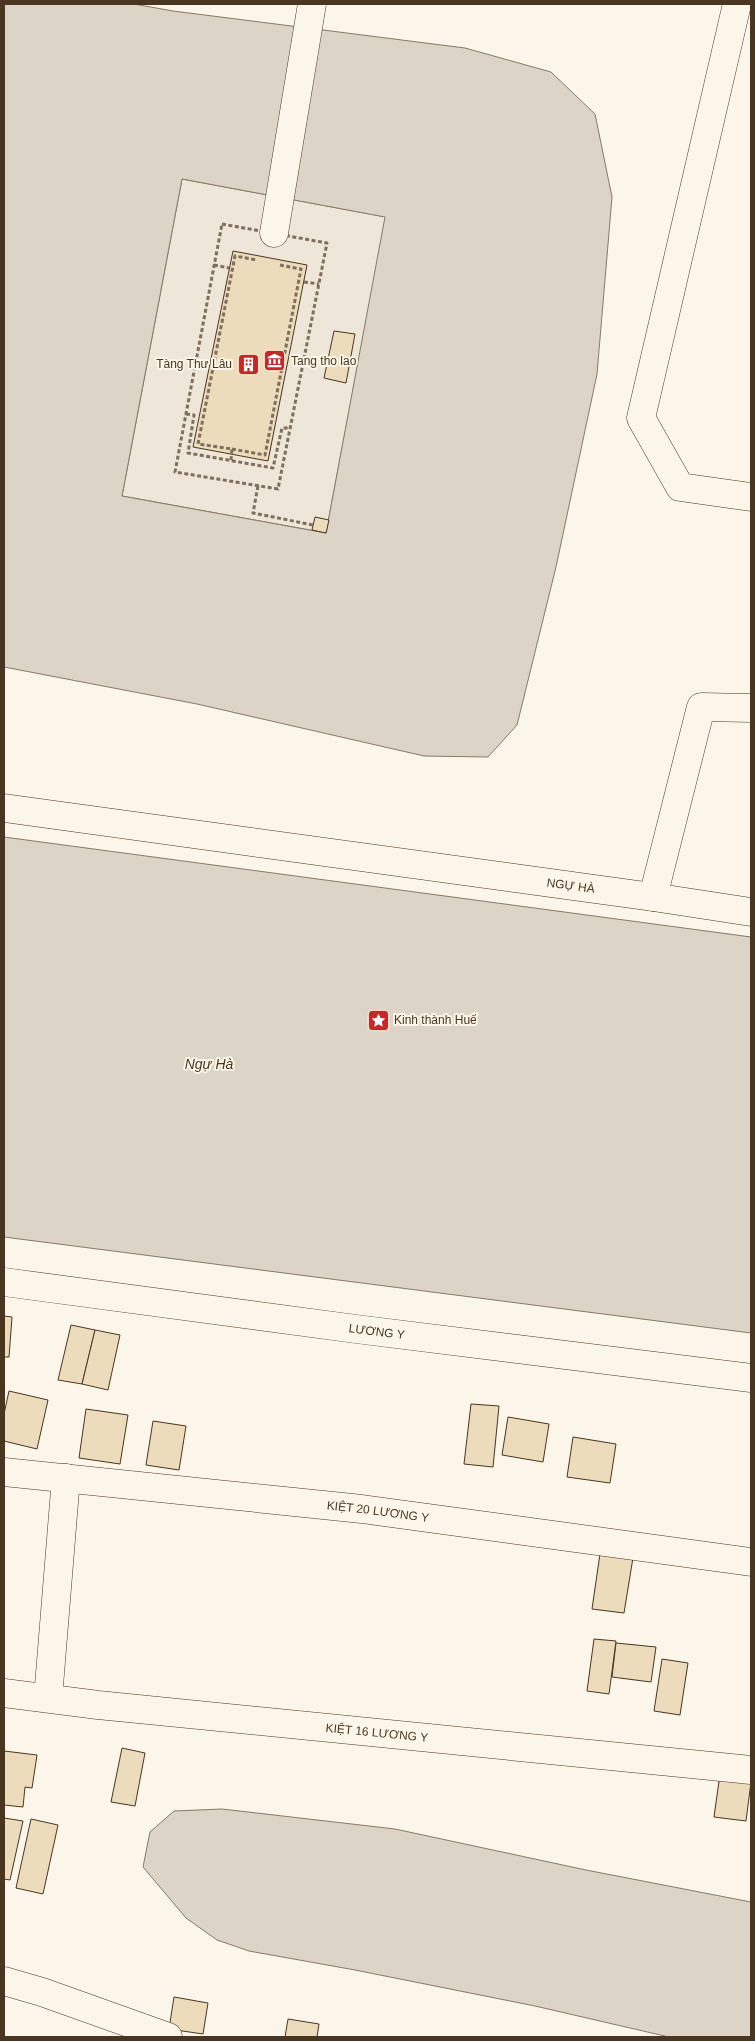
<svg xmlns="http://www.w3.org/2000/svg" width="755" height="2041" font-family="Helvetica,sans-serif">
  <rect width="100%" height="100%" fill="#fbf6e9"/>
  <path fill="#ede6d9" stroke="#887966" d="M182,179L386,217L326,533L122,496Z"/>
  <g fill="#dcd4c6" stroke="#887966" fill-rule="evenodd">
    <path d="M4,4H134L173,11L465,48L551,72L595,114L612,197L597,374L556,567L517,725L488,757L424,756L197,704L4,667ZM182,179L385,217L326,533L122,496Z"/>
    <path d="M4,837L751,937V1333L4,1237Z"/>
    <path d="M222,1809L395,1829L586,1870L751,1902V2037H669L535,2006L355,1970L249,1951L217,1940L186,1918L143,1867L150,1832L174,1811Z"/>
  </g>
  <g fill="#ecdcbc" stroke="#4a3520">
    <path d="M233,251L307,265L268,461L193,447Z"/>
    <path d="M334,331L355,334L346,383L324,378Z"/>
    <path d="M315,517L329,520L326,533L312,530Z"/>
    <path d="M4,1316L12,1317L9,1357H4Z"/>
    <path d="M71,1325L95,1330L82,1384L58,1380Z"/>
    <path d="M95,1330L120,1335L108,1390L82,1384Z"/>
    <path d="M9,1391L48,1400L37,1449L4,1441V1414Z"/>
    <path d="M471,1404L499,1406L493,1467L464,1464Z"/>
    <path d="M86,1409L128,1415L120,1464L79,1458Z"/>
    <path d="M508,1417L549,1424L543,1462L502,1455Z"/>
    <path d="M153,1421L186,1426L179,1470L146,1465Z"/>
    <path d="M573,1437L616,1444L610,1483L567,1477Z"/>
    <path d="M603,1533H637L624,1613L592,1609Z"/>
    <path d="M594,1639L616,1641L609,1694L587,1691Z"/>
    <path d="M616,1643L656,1647L651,1682L612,1677Z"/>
    <path d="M662,1659L688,1663L680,1715L654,1711Z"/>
    <path d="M122,1748L145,1753L135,1806L111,1802Z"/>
    <path d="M4,1751L37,1755L32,1788L25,1787L23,1807L4,1805Z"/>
    <path d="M721,1767L751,1782L746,1821L714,1817Z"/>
    <path d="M4,1818L23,1821L10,1880L4,1879Z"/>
    <path d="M31,1819L58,1825L43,1894L16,1888Z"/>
    <path d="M174,1997L208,2003L203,2034L169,2029Z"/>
    <path d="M288,2019L319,2024L317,2037H285Z"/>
  </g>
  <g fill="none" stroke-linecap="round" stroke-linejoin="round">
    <defs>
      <g id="minor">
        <path d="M737,4L641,418L680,487L751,497"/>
        <path d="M274,233L312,4"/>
        <path id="s1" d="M4,808L653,897L751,912"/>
        <path d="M653,897L701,707L751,708"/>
        <path id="s2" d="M4,1282L356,1329L751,1378"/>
        <path id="s3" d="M4,1472L362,1509L751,1562"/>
        <path id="s4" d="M4,1693L98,1705L751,1770"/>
        <path d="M48,1698L66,1478"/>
        <path d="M4,1981L42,1992L168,2037"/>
      </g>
    </defs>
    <use href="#minor" stroke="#4a3520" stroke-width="29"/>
    <g stroke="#7f6f5c" stroke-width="3" stroke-dasharray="4 2.5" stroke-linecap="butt">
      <path d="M222,224L327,243L278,489L175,472Z"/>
      <path d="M214,265L229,268"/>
      <path d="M304,282L319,284"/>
      <path d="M186,414L194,415L188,453L273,468L282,428H290"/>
      <path d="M232,449L265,455L301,269L280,265"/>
      <path d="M231,460L232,449L198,444L235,256L257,260"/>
      <path d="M258,486L253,513L313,525"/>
    </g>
    <use href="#minor" stroke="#fbf6e9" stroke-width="28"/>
  </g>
  <defs>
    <symbol id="museum-square" viewBox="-11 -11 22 22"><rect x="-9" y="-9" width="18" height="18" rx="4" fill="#c62828" stroke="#fbf6e9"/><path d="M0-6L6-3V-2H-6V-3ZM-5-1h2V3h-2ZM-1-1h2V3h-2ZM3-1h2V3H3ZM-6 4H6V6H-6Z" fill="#fff"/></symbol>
    <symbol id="building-square" viewBox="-11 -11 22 22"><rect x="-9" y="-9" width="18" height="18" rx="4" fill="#c62828" stroke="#fbf6e9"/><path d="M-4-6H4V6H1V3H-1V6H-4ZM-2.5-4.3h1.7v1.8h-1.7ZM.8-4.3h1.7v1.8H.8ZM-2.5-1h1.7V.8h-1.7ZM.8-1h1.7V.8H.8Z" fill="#fff"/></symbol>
    <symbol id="sight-square" viewBox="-11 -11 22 22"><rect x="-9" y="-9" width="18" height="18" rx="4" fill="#c62828" stroke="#fbf6e9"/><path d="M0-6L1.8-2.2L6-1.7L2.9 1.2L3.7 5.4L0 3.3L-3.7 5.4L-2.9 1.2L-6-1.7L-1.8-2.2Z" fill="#fff"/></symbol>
  </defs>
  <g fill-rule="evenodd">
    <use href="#museum-square" x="262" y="348" width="25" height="25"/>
    <use href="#building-square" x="236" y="352" width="25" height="25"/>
    <use href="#sight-square" x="366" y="1008" width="25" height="25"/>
  </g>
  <g text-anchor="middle" stroke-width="4" stroke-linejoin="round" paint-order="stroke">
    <g font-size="12" fill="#4a3520" stroke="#fbf6e9" text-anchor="start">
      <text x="291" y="365">Tang tho lao</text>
      <text x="232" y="368" text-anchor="end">Tàng Thư Lâu</text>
      <text x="394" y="1024">Kinh thành Huế</text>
    </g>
    <g font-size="12" fill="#4a3520" stroke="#fbf6e9">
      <text dy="4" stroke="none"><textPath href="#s1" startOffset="572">NGỰ HÀ</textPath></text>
      <text dy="4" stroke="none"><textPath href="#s2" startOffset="376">LƯƠNG Y</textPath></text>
      <text dy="4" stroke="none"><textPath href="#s3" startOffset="376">KIỆT 20 LƯƠNG Y</textPath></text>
      <text dy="4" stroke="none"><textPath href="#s4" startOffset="375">KIỆT 16 LƯƠNG Y</textPath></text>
    </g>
    <g font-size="14" font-style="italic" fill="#4a3520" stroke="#fbf6e9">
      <text x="209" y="1069">Ngự Hà</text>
    </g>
  </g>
  <rect width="755" height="2041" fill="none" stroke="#4a3520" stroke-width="10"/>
</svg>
